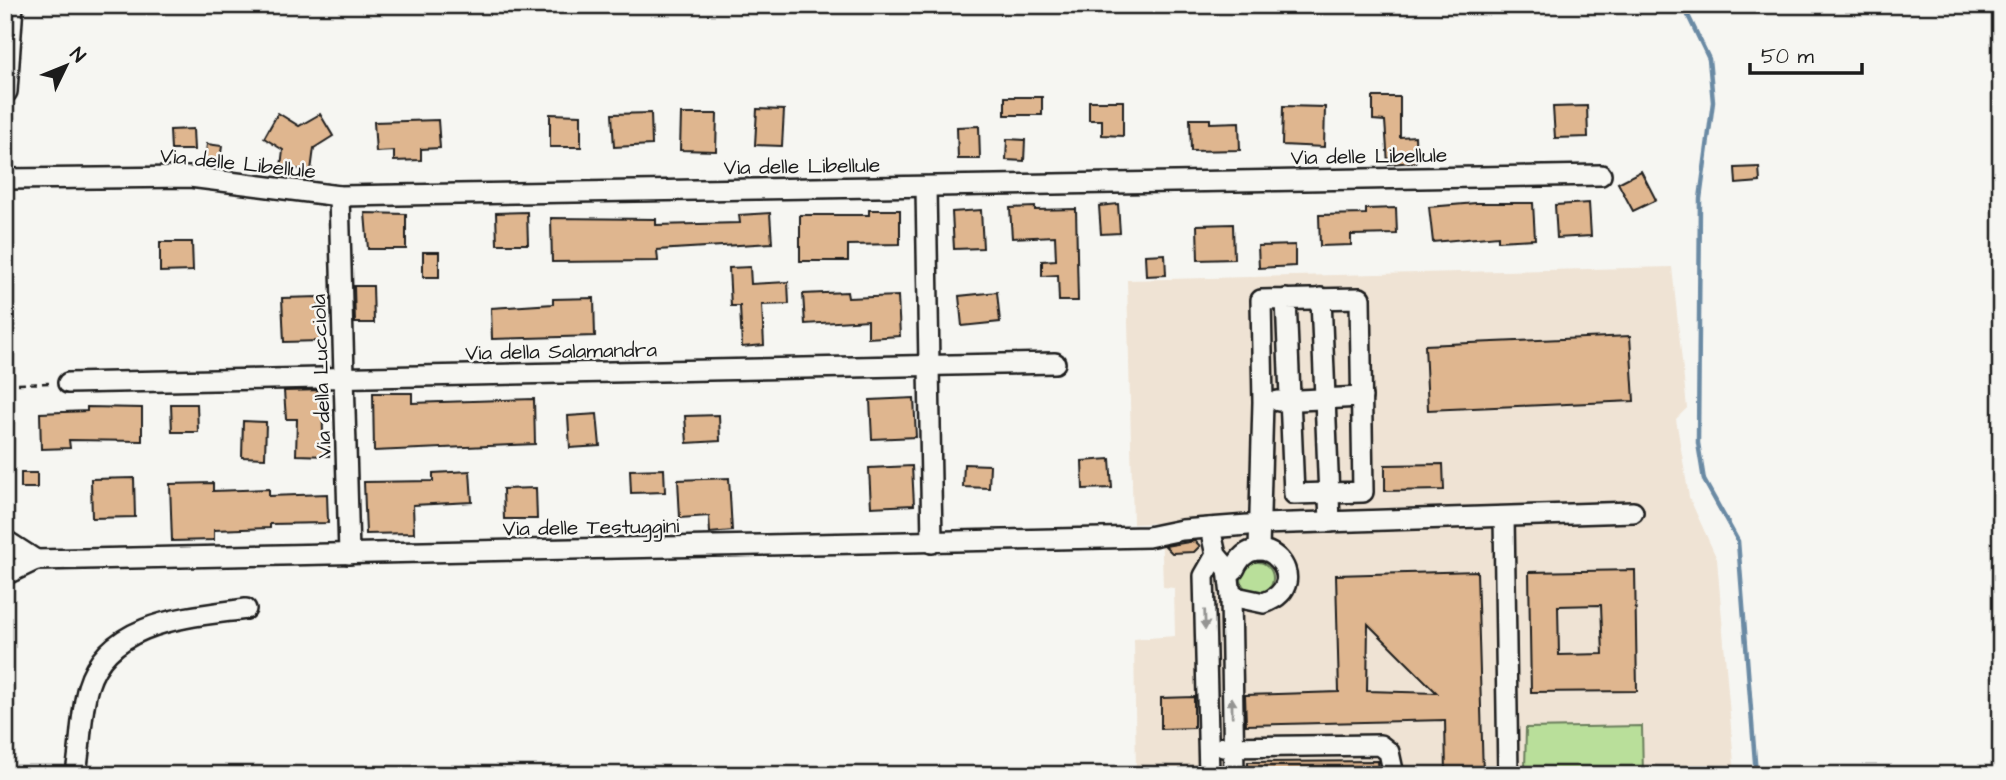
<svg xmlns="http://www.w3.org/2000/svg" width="2006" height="780" font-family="'Architects Daughter',sans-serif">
  <rect width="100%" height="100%" fill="#f6f6f2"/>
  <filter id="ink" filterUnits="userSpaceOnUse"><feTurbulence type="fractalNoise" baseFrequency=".0143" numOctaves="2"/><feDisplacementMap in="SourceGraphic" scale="14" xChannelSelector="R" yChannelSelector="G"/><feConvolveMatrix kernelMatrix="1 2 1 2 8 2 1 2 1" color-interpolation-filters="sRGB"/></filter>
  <g filter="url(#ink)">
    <path fill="#efe3d4" d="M1672,267L1687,408L1676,419L1689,497L1717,559L1735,775H1136L1134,639L1175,636L1174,588L1163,587L1161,523L1133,524L1127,280Z"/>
    <g fill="#b9df9a" stroke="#6a7e5b" stroke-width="2">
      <circle cx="1257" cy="578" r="16"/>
      <path d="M1642,726L1643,775H1546V771L1525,769L1526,728Z"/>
    </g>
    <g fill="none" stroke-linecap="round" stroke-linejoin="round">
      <path stroke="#6b8aa4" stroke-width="4.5" d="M1683,5L1709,59L1713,102L1700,199L1698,443L1704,480L1738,541L1756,775"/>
    </g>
    <g fill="#dfb68f" stroke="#1c1c1c" stroke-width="2" fill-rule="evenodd">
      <rect x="1005" y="97" width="37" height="18"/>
      <path d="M1373,97H1400V137L1415,136L1416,162L1388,164L1385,121L1373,120Z"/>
      <path d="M1089,101H1123V136L1102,135V120H1089Z"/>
      <path d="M1283,106L1325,107L1324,147L1282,145Z"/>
      <path d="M1587,106L1588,137L1555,138L1553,107Z"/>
      <path d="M757,109L784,110L782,146L755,145Z"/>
      <path d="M278,113L299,126L320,114L333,136L314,148L311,171L281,167L283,150L264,138Z"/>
      <path d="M651,113L652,145L614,147L612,114Z"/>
      <path d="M550,114L581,115V147H550Z"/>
      <path d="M681,114H717L716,151L680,150Z"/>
      <path d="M1190,119H1210V123L1239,122L1240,150L1191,151Z"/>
      <path d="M438,120L440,148L421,149V160L394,161V151L376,152L374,122Z"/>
      <path d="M979,126L980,159H958L957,127Z"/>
      <path d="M193,129L194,150H171L170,130Z"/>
      <path d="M1007,139L1025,140L1024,161L1006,160Z"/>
      <path d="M207,144L222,146L219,167L204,165Z"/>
      <path d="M1759,167L1760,182L1736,184L1735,168Z"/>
      <path d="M1641,171L1656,200L1633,211L1618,183Z"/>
      <path d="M1476,203H1533L1535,239L1498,241V236L1433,242L1429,207Z"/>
      <path d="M1589,203L1591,236L1557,238L1555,205Z"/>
      <path d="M1118,204L1120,233L1101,234L1099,206Z"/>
      <path d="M1035,207V210L1076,209L1078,301H1059L1058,275L1042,276V261L1056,260L1055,236L1012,238L1010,208Z"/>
      <path d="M1396,208L1397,234L1351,235V245L1320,246L1319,215L1366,214V209Z"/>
      <path d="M869,210H900V244L848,245V261H800V215H869Z"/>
      <path d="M981,210L983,248L954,249L952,212Z"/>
      <path d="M527,212L528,244H497L496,213Z"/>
      <path d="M365,213L406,214V249H368Z"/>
      <path d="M770,213L772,243L657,250L658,261L552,262L551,218L656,219V225L740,223L739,215Z"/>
      <path d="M1233,224L1234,259L1198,260L1197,225Z"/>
      <path d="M160,242H192L193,271L160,272Z"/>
      <path d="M1295,245V266L1259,268L1258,246Z"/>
      <rect x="423" y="252" width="16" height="25"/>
      <path d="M1165,254L1166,275L1146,276L1145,255Z"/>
      <path d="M750,267L751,284L788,282L789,304L762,305L764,345L742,347L740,306H731L729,268Z"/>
      <path d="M354,286H373L374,323H355Z"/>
      <path d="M847,292L848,298L898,296L900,336L868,338V320L805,324L803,294Z"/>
      <path d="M997,292L1000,322L962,326L959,296Z"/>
      <path d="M319,297L320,341L284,342L282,298Z"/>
      <path d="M594,298L595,336L492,339L491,308L553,304V299Z"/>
      <path d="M1630,336L1634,401L1428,410L1425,345Z"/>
      <path d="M322,390L323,433H329V456L296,455L297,419H286L284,391Z"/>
      <path d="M373,393H412V403L534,399L535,444L374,451Z"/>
      <path d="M914,398L916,437L872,439L870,400Z"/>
      <path d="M171,404H197L198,432H172Z"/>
      <path d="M87,407L142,408V441L69,440L70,448L41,449L40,413L87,411Z"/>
      <path d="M597,414L600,446L570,448L568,416Z"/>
      <path d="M719,415L720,441L687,443L685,416Z"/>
      <path d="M243,421L266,422L265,458L242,457Z"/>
      <path d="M1110,459L1112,488L1083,489L1082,461Z"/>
      <path d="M964,464L990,465L989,488L963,487Z"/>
      <path d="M1443,464L1444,490L1385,491V465Z"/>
      <path d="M912,466L914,505L871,507L869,468Z"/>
      <path d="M664,469L665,492L631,493L630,470Z"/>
      <path d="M470,471L472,502L413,505L414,533L366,534L364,482L433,481V473Z"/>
      <rect x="21" y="473" width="16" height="15"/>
      <path d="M134,478L135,517L92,518L91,479Z"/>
      <path d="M729,478L732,531L710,533L709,516L680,518L678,480Z"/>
      <path d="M213,483V491L269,489V496L327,494L328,523L270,524V528L214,530V540L172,541L170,484Z"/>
      <path d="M536,488L537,519H504L503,489Z"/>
      <path d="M1195,541L1200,546L1194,552L1172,553L1165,546Z"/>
      <path d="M1635,570L1637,691L1531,692L1529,572ZM1601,605L1603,654L1559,655L1558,606Z"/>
      <path d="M1477,571L1483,775H1446L1445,720L1246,725L1245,695L1339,692L1336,575ZM1368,624L1437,693L1367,691Z"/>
      <path d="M1194,697V728L1161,729V698Z"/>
      <path d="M1378,761L1379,775H1248V762Z"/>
    </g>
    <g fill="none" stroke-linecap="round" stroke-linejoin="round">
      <defs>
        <g id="minor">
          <path d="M5,179L190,177L339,196L1601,175"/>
          <path d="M926,187L932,543"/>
          <path d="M339,196L349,554"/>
          <path d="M1321,298L1330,522"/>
          <path d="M68,383L1055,363"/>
          <path d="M1278,401L1362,397"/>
          <path d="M1504,517L1508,775"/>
          <path d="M1210,528L1216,555L1228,569L1231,596L1234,775"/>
          <path d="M5,540L36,560L5,575"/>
          <path d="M1259,550L1263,402L1261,300L1360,298L1363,492L1294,494L1286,299"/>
          <path d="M36,560L1148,537L1182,530L1261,524L1633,512"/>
          <path d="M1228,569L1234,570C1257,517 1320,583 1264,603L1231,596"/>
          <path d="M1223,747L1380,745L1389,752L1394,775"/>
          <path d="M77,766C81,741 81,711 88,687C108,620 190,617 246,609"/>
          <path d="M1209,775L1204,576L1216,555"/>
        </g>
        <path id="major" d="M5,91L11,5"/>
      </defs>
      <use href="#minor" stroke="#1c1c1c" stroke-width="24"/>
      <use href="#major" stroke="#1c1c1c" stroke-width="28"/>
      <path stroke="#1c1c1c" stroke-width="2.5" stroke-dasharray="7 5" stroke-linecap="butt" d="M18,384L50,383"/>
      <use href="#minor" stroke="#f6f6f2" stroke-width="19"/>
      <use href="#major" stroke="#f6f6f2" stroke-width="23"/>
    </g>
    <defs><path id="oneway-solid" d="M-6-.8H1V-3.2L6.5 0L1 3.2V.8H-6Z" transform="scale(1.75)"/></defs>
    <g fill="#949492">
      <use href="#oneway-solid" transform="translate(1205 620) rotate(88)"/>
      <use href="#oneway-solid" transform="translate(1232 707) rotate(-91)"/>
    </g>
  </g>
  <g text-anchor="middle" stroke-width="5" stroke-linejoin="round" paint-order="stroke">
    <g font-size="21" fill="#1c1c1c" stroke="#f6f6f2">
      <text transform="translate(1369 156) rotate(-1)" y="7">Via delle Libellule</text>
      <text transform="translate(238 163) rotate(6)" y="7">Via delle Libellule</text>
      <text transform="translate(802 166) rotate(-1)" y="7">Via delle Libellule</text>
      <text transform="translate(561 351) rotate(-1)" y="7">Via della Salamandra</text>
      <text transform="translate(321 376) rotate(-92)" y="7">Via della Lucciola</text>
      <text transform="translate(591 527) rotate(-1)" y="7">Via delle Testuggini</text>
    </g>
  </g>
  <rect width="2006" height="780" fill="none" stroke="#f6f6f2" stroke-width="28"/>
  <rect x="14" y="14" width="1978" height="752" fill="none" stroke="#1c1c1c" stroke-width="2.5" filter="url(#ink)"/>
  <g transform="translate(66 66) rotate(47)" stroke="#f6f6f2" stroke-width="5" paint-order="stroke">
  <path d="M0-5L12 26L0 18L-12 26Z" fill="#1c1c1c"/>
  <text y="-10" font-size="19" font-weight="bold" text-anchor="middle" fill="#1c1c1c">N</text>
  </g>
  <path d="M1750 63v10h112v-10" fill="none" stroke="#1c1c1c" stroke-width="3.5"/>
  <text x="1761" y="63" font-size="21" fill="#1c1c1c" stroke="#f6f6f2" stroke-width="5" paint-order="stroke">50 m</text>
</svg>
